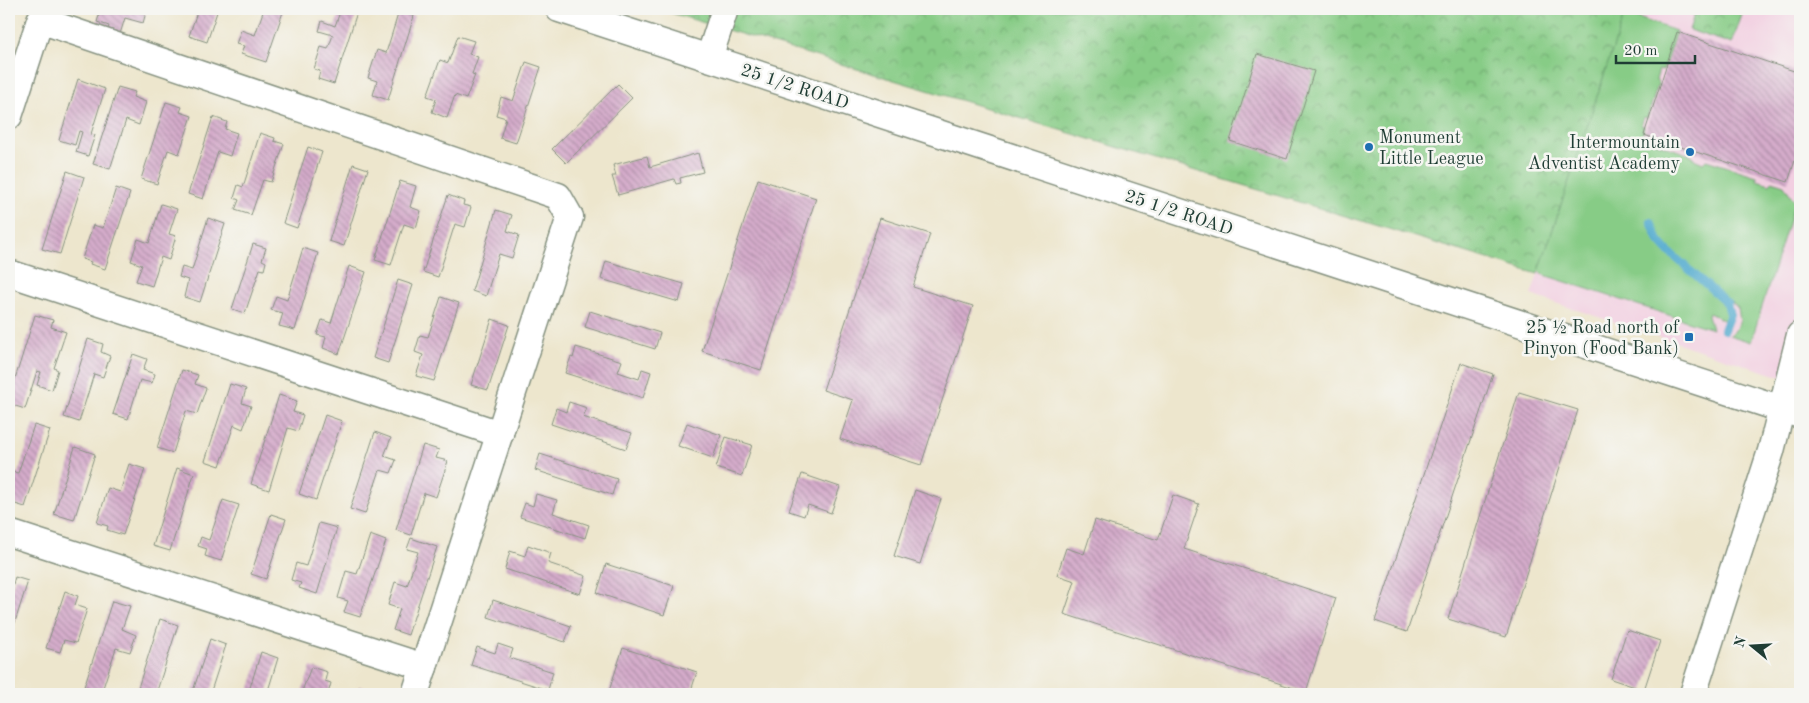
<svg xmlns="http://www.w3.org/2000/svg" width="1809" height="703" font-family="'Old Standard TT',serif">
  <defs>
    <pattern id="park-crowns" width="20" height="18" patternUnits="userSpaceOnUse" patternTransform="scale(1.25)"><rect width="20" height="18" fill="#87cc86"/><path d="M2 6a3 3 0 1 1 6 0M12 15a3 3 0 1 1 6 0" fill="none" stroke="#6ea76e"/></pattern>
    <pattern id="building-back-hatch" width="6" height="6" patternUnits="userSpaceOnUse" patternTransform="scale(1.25)"><rect width="6" height="6" fill="#d5accb"/><path d="M-1 5l2 2M0 0l6 6M5-1l2 2" fill="none" stroke="#ac8da6"/></pattern>
  </defs>
  <rect width="100%" height="100%" fill="#f6f6f2"/>
  <filter id="ink" filterUnits="userSpaceOnUse"><feTurbulence type="fractalNoise" baseFrequency=".02" numOctaves="2"/><feDisplacementMap in="SourceGraphic" scale="10" xChannelSelector="R" yChannelSelector="G"/><feConvolveMatrix kernelMatrix="1 2 1 2 8 2 1 2 1" color-interpolation-filters="sRGB"/></filter>
  <filter id="wash" filterUnits="userSpaceOnUse"><feTurbulence type="fractalNoise" baseFrequency=".0096" numOctaves="4" result="noise"/><feDisplacementMap in="SourceGraphic" scale="20" xChannelSelector="R" yChannelSelector="G"/><feGaussianBlur stdDeviation="1.12" result="paint"/><feColorMatrix in="noise" values="0 0 0 0 0 0 0 0 0 0 0 0 0 0 0 0 0 1.4 0 .05"/><feComposite in="paint" operator="in"/></filter>
  <g filter="url(#wash)">
    <rect width="100%" height="100%" fill="#ede6cd"/>
    <path fill="#f2cfe1" d="M1627,9H1800V383L1531,295Z"/>
    <path fill="#87cc86" stroke="#53845d" d="M751,9H1629L1627,14L1676,31L1663,71L1659,70L1656,80L1659,82L1647,118L1644,117L1641,125L1644,126L1642,138L1693,156L1694,159L1703,163L1706,160L1757,176V180L1770,184L1772,181L1784,185L1795,202L1751,342L1729,335L1734,332L1740,321L1738,308L1668,248L1657,233L1652,220L1648,222L1653,236L1658,244L1725,306L1727,309L1725,321L1709,313L1708,316L1712,329L1541,274L1539,269Z"/>
    <g fill="url(#park-crowns)" stroke="#53845d">
      <path d="M658,9H1626L1538,274Z"/>
      <path d="M1696,9H1744L1732,44L1689,30Z"/>
    </g>
    <g fill="none" stroke-linecap="round" stroke-linejoin="round">
      <path stroke="#52abcf" stroke-width="8" d="M1651,222L1659,241L1667,250L1727,303L1730,314L1724,330"/>
    </g>
    <g id="blocks">
      <g fill="url(#building-back-hatch)">
        <path d="M101,9H147L143,23L125,18L120,34L108,30L109,26L97,22Z"/>
        <path d="M198,9H218L207,42L189,36Z"/>
        <path d="M264,9H284L266,62L241,54L244,46L236,44L241,30L255,35Z"/>
        <path d="M341,9H358L334,84L318,79L320,71L314,69L321,47L328,49L333,35L319,31L322,21L335,26Z"/>
        <path d="M399,11L414,16L388,100L373,95L377,81L368,78L377,50L386,53Z"/>
        <path d="M1677,32L1800,73V145L1788,182L1644,135Z"/>
        <path d="M458,36L474,41L469,54L478,57L472,74L475,75L466,99L455,95L447,118L432,112L436,99L427,96L440,60L448,63Z"/>
        <path d="M1257,54L1314,71L1287,159L1230,141Z"/>
        <path d="M526,62L541,67L516,143L500,138L506,118L496,115L501,97L513,101Z"/>
        <path d="M78,79L105,89L91,134L95,135L88,156L76,152L82,132L79,131L75,145L59,140Z"/>
        <path d="M618,84L632,98L566,163L552,149Z"/>
        <path d="M118,87L135,92L133,97L146,102L139,125L126,120L110,169L93,164Z"/>
        <path d="M166,102L182,107L180,112L192,116L179,154L168,150L157,184L141,179Z"/>
        <path d="M213,117L227,122L225,129L237,133L230,156L218,152L203,199L188,194Z"/>
        <path d="M260,133L275,138L274,141L284,144L271,182L263,180L251,215L235,210L239,200L234,198L238,185L243,187Z"/>
        <path d="M308,147L322,152L297,228L283,223Z"/>
        <path d="M698,153L703,172L680,178L681,183L676,184L674,179L618,195L612,176H616L613,165L647,156L650,167Z"/>
        <path d="M353,164L368,169L344,246L329,241Z"/>
        <path d="M67,171L84,177L60,254L42,249Z"/>
        <path d="M758,179L816,198L761,370L702,351Z"/>
        <path d="M400,181L416,186L410,207L421,211L416,228L404,224L391,265L375,260Z"/>
        <path d="M116,188L130,193L105,269L90,264L91,262L82,259L93,225L103,228Z"/>
        <path d="M448,195L464,201L463,205L471,207L465,227L455,224L438,277L423,272Z"/>
        <path d="M161,204L177,209L169,234L176,236L169,260L161,257L152,286L136,281L142,265L131,261L138,239L149,243Z"/>
        <path d="M496,210L512,215L507,231L519,235L512,258L499,254L486,296L472,291Z"/>
        <path d="M208,218L225,224L200,302L184,297L188,280L179,277L182,267L192,270Z"/>
        <path d="M880,218L930,234L913,287L973,306L921,465L840,439L853,400L823,390Z"/>
        <path d="M253,244L266,248L262,260L266,262L264,270L260,269L245,313L232,309Z"/>
        <path d="M303,248L318,253L295,330L279,326L283,313L271,310L276,296L287,300Z"/>
        <path d="M606,261L684,284L679,302L601,279Z"/>
        <path d="M349,266L366,272L339,354L323,348L326,337L317,335L322,320L331,323Z"/>
        <path d="M398,280L413,285L388,363L373,358Z"/>
        <path d="M441,297L459,303L434,381L416,376L423,355L415,352L420,335L428,337Z"/>
        <path d="M590,311L660,333L655,349L585,327Z"/>
        <path d="M35,315L53,320L51,327L66,332L54,368L58,370L52,390L37,385L41,372L37,371L25,409L9,404V398Z"/>
        <path d="M492,319L509,325L488,390L471,385Z"/>
        <path d="M88,339L103,344L101,352L110,356L103,377L94,374L79,422L64,417Z"/>
        <path d="M576,347L622,361L618,372L639,379L642,369L651,372L643,398L565,373L571,357L573,358Z"/>
        <path d="M133,354L147,359L143,370L155,374L152,383L140,380L128,419L113,414Z"/>
        <path d="M1461,363L1493,374L1407,632L1375,621Z"/>
        <path d="M182,370L198,375L195,384L206,388L197,414L186,411L173,453L157,448Z"/>
        <path d="M230,384L246,389L242,403L251,406L243,429L234,425L220,466L205,461Z"/>
        <path d="M1519,392L1578,410L1506,637L1448,619Z"/>
        <path d="M279,395L297,401L293,412L303,415L298,431L288,428L269,490L251,484Z"/>
        <path d="M569,402L587,408L583,417L632,433L626,449L551,424L556,408L566,412Z"/>
        <path d="M325,415L342,421L316,500L299,494Z"/>
        <path d="M687,423L721,435L713,458L678,446Z"/>
        <path d="M34,425L50,430L25,507L9,502L13,488L9,486V471L18,473Z"/>
        <path d="M375,432L391,438L384,456L396,460L391,473L380,470L365,514L350,509Z"/>
        <path d="M726,437L752,445L742,476L716,468Z"/>
        <path d="M423,445L439,450L436,458L448,461L436,497L424,493L411,535L396,530Z"/>
        <path d="M75,447L95,454L74,520L54,514Z"/>
        <path d="M540,454L617,479L612,495L535,470Z"/>
        <path d="M129,464L145,469L123,535L107,530L108,526L97,523L108,488L120,492Z"/>
        <path d="M177,468L194,474L170,551L153,546Z"/>
        <path d="M802,474L840,487L831,513L808,505L804,516L789,511Z"/>
        <path d="M915,490L941,499L920,564L894,556Z"/>
        <path d="M536,494L557,500L553,513L589,525L585,538L520,517L525,503L533,506Z"/>
        <path d="M1173,495L1199,504L1184,549L1336,598L1306,692L1064,614L1075,581L1057,575L1066,548L1084,554L1095,520L1158,540Z"/>
        <path d="M223,500L239,505L221,561L205,556L207,549L198,546L201,537L209,540Z"/>
        <path d="M271,514L286,519L266,579L251,574Z"/>
        <path d="M319,523L337,528L317,594L299,588L301,583L291,580L296,563L306,566Z"/>
        <path d="M370,535L386,541L360,617L344,612L348,601L338,598L346,571L357,574Z"/>
        <path d="M411,538L437,547L408,635L393,630L400,609L388,605L395,582L407,586L418,552L407,549Z"/>
        <path d="M528,545L551,553L548,563L586,576L580,594L505,569L510,551L525,556Z"/>
        <path d="M606,564L674,586L664,615L597,593Z"/>
        <path d="M15,577L28,581L9,641V598Z"/>
        <path d="M65,591L78,596L75,605L87,609L76,643L64,640L60,652L46,648Z"/>
        <path d="M493,600L571,626L565,642L488,617Z"/>
        <path d="M112,601L130,606L122,629L136,635L130,652L116,648L101,694H96L83,690Z"/>
        <path d="M160,619L178,625L156,694H136Z"/>
        <path d="M1627,630L1660,641L1644,690L1611,679Z"/>
        <path d="M210,639L226,645L210,694H192Z"/>
        <path d="M498,644L513,649L510,658L553,672L548,690L471,665L477,647L495,653Z"/>
        <path d="M623,648L697,672L690,694H608Z"/>
        <path d="M261,652L278,658L267,694H248Z"/>
        <path d="M311,667L327,672L325,681L331,683L328,694L320,692L319,694H301Z"/>
        <path d="M359,686L377,692L376,694H357Z"/>
      </g>
    </g>
  </g>
  <g filter="url(#ink)">
    <use href="#blocks" fill-opacity="0" stroke="#869280" stroke-width="1"/>
    <g fill="none" stroke-linecap="round" stroke-linejoin="round">
      <defs>
        <g id="minor">
          <path d="M559,9L1800,415"/>
          <path d="M709,58L725,9"/>
          <path d="M9,116L40,20L558,196L570,217L415,694"/>
          <path d="M9,273L500,434"/>
          <path d="M9,533L424,667"/>
          <path d="M1693,694L1771,451L1800,335"/>
        </g>
      </defs>
      <use href="#minor" stroke="#869280" stroke-width="29"/>
      <use href="#minor" stroke="#fff" stroke-width="26"/>
    </g>
  </g>
  <g fill="#1f6fb2" stroke="#f6f6f2" stroke-width="2">
    <circle cx="1369" cy="147" r="5"/>
    <circle cx="1690" cy="152" r="5"/>
    <rect x="1684" y="332" width="10" height="10" rx="2.5"/>
  </g>
  <g text-anchor="middle" stroke-width="5" stroke-linejoin="round" paint-order="stroke">
    <g font-size="18" fill="#1f3d34" stroke="#f6f6f2">
      <text transform="translate(795 86) rotate(18)" y="6">25 1/2 ROAD</text>
      <text transform="translate(1179 212) rotate(18)" y="6">25 1/2 ROAD</text>
    </g>
    <g font-size="18" fill="#1f3d34" stroke="#f6f6f2" text-anchor="end">
      <text x="1379" y="143" text-anchor="start">Monument<tspan x="1379" dy="21">Little League</tspan></text>
      <text x="1680" y="148">Intermountain<tspan x="1680" dy="21">Adventist Academy</tspan></text>
      <text x="1679" y="333">25 ½ Road north of<tspan x="1679" dy="21">Pinyon (Food Bank)</tspan></text>
    </g>
  </g>
  <rect width="1809" height="703" fill="none" stroke="#f6f6f2" stroke-width="30"/>
  <g transform="translate(1752 646) rotate(288)" stroke="#f6f6f2" stroke-width="4" paint-order="stroke">
  <path d="M0-4L9 19L0 12L-9 19Z" fill="#1f3d34"/>
  <text y="-8" font-size="14" font-weight="bold" text-anchor="middle" fill="#1f3d34">N</text>
  </g>
  <path d="M1616 55v8h79v-8" fill="none" stroke="#1f3d34" stroke-width="2.5"/>
  <text x="1624" y="55" font-size="15" fill="#1f3d34" stroke="#f6f6f2" stroke-width="4" paint-order="stroke">20 m</text>
</svg>
